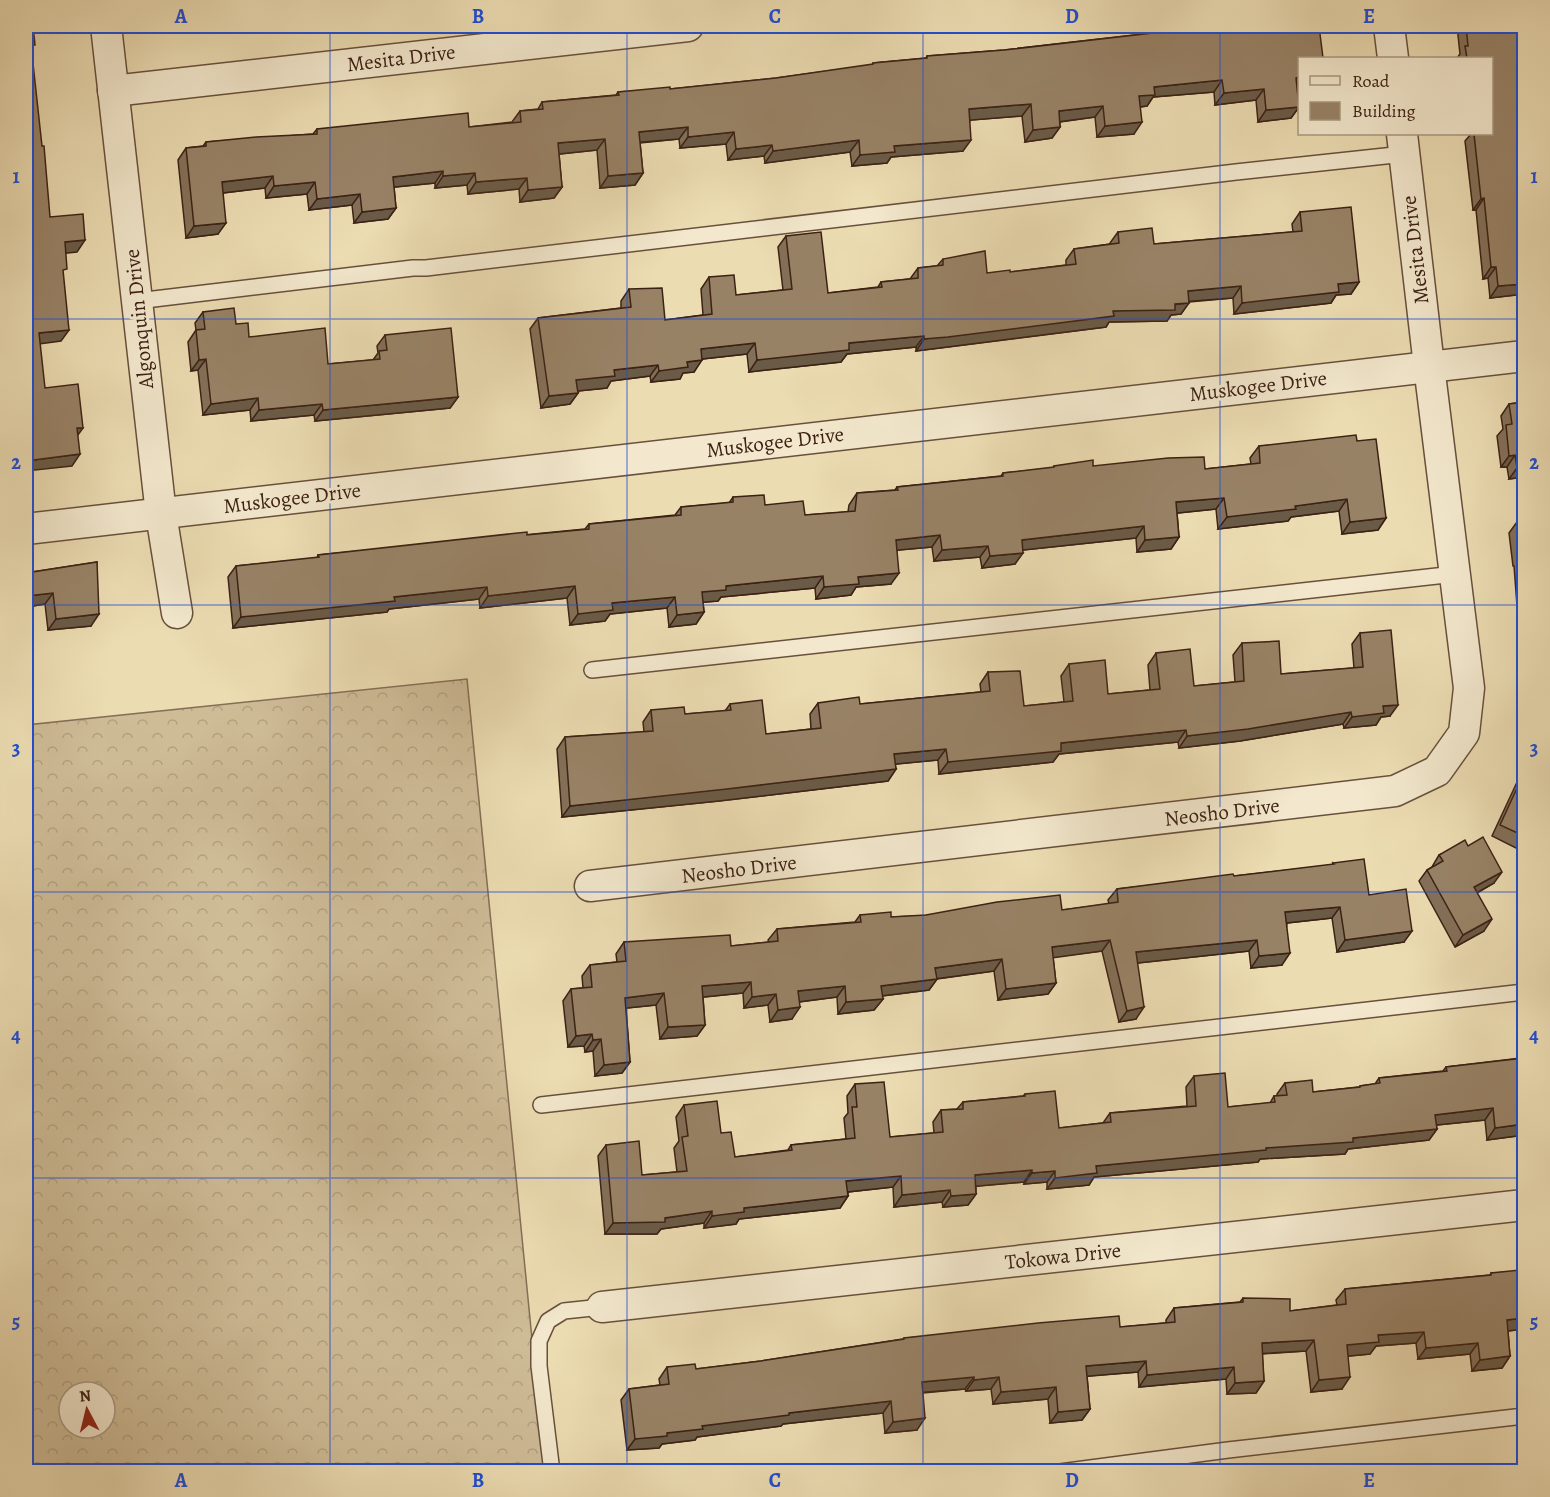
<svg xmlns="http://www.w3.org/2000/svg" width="1550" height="1497" font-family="Alegreya,serif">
  <defs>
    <pattern id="forest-crowns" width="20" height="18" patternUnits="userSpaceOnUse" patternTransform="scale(1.5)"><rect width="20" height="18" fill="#cebc97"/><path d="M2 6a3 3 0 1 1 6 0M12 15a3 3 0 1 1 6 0" fill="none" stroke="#b2a181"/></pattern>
  </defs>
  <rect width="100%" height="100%" fill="#ecdcb2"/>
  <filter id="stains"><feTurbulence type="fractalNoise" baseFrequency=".00333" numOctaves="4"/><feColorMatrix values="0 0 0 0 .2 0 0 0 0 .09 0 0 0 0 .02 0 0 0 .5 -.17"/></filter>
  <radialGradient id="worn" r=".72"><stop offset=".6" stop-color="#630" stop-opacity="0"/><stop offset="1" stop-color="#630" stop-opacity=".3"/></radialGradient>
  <path fill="url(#forest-crowns)" stroke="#856e56" stroke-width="1.5" fill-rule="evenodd" d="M467,679L545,1471H26V725ZM69,1392H105V1428H69Z"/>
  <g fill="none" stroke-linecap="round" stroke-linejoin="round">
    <defs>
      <g id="service">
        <path d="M137,301L413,268H426L1236,172L1404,154"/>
        <path d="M592,670L1455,574"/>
        <path d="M541,1105L1524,992"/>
        <path d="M552,1472L539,1366V1341L548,1321L564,1311L602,1307"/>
        <path d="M1060,1472L1228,1450L1524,1416"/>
      </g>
      <g id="minor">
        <path d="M106,26L161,514L177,613"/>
        <path d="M1389,26L1393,58"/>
        <path d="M113,91L688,26"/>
        <path d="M26,529L1524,356"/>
        <path d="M590,886L1395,791L1437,771L1464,733L1469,688L1429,366L1402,134"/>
        <path d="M602,1307L1524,1205"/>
      </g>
    </defs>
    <use href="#service" stroke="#68503c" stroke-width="18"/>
    <use href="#minor" stroke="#68503c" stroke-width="33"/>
    <use href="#service" stroke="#f3e8cd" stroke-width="15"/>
    <use href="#minor" stroke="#f3e8cd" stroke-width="30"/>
  </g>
  <g fill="#837058" stroke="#3c2114" stroke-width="1.5">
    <path d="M1160,26H1319L1297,88L1299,107L1291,118L1258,122L1256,100L1215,105L1214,92L1153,97L1147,106L1140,107L1134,134L1097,137L1095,117L1060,122V127L1052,138L1025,142L1022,116L970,120L963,151L891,157L887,163L852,166L850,152L765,163L764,156L728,160L726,144L680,148L679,139L640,143L643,173L635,185L600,188L597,150L559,154L562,187L554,198L520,202L519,189L468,194L467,185L435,188V183L394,187L396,208L388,219L354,223L352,205L309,210L307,194L266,198L265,188L223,193L218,234L186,238L178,160L186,148L203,146L206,142L313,134L317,129L469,127L512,122L520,111L538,109L542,102L616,95L618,92L670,89L776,78L872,65L873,63L926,58L927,56L1004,50L1161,32Z"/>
    <path d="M1457,26H1524V294L1490,298L1488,278L1483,279L1476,210H1473L1465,141L1471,134H1491V58H1457L1460,54Z"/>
    <path d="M1300,212L1359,282L1351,294L1336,295L1331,303L1234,314L1233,298L1189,302L1181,314L1171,315L1167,321L1109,322L1106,327L940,348L916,351V347L847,354L841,362L749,372L747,354L702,359L694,372L683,373L680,379L651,382L650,376L611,381L607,388L577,391L578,393L570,404L541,408L530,329L538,318L621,308V301L629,289L665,320L703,315L701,289L709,277L736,295L783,290L778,247L786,236L828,293L878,287L881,282L910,279L918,268L937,266L943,259L987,273L1010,272L1066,265V260L1074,249L1110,244V243L1118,232L1154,244L1293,232L1292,224Z"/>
    <path d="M203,312L236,324L249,337L328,364L373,360L378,353L377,346L385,335L458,397L450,408L315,421L314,415L251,421L250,410L203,415L198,370L191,371L188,342L196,330L195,323Z"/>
    <path d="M1524,402V477L1509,479L1507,467H1501L1497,436L1503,429L1501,416L1509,404Z"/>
    <path d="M1357,441L1386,518L1378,530L1342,534L1339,511L1291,517L1288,521L1218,529L1216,509L1177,513L1179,537L1171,549L1137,552L1136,538L1023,550L1015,564L982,568L980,557L934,561L932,547L897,550L891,584L856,587L851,595L816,599L815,588L721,597L718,601L703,602L704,612L696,624L669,627L667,608L610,614L605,621L570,625L567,598L480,608L479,599L389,609L387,612L233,628L228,577L236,566L317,558L318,555L585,529L589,524L675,515L681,507L729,503L733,497L805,515L848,512L849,505L857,493L895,490L897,487L1001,476L1003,473L1053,468L1054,466H1093L1205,469L1251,464L1250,458L1259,446Z"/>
    <path d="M1524,521V631L1519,632L1514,566H1513L1509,533L1517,522Z"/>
    <path d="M97,562L91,626L48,630L45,604L26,607V573Z"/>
    <path d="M1360,633L1390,716L1381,717L1376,725L1344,728L1343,724L1240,741L1179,748L1178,742L1059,754L1053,762L939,774L938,760L895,764L896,769L888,781L719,801L562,817L557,749L565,737L644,732L643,722L651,710L685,714L725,711L730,704L766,734L811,729L810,714L818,703L860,704L981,692L980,684L988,672L1024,706L1064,702L1061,676L1069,664L1108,694L1150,690L1148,665L1156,653L1194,686L1235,682L1233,655L1242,643L1281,674L1354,668L1352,644Z"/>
    <path d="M1524,701V751L1520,750Z"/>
    <path d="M1524,767V852L1492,836Z"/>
    <path d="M1468,846L1494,883L1477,893L1484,931L1455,947L1419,881L1427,870L1432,867L1439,855Z"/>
    <path d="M1333,863L1369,895L1404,942L1337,952L1332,918L1287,923L1282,965L1251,968L1249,951L1137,963L1136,1019L1119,1022L1102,951L1053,957L1056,983L1048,994L998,1000L994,971L937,979L929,990L882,996L883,999L874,1010L838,1014L837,997L799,1002L792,1019L770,1022L768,1005L744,1008L743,993L703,997L705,1025L697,1036L660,1039L656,1005L626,1008L630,1062L622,1073L595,1076L593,1051L585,1052L584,1046L568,1047L563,1001L571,989L583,988L582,976L590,965L617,962L616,954L624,942L731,946L769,942L768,940L777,929L855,922L860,915L891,917L1062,910L1109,904L1108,900L1117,889L1333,865Z"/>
    <path d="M1524,1052V1135L1487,1140L1485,1120L1436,1125L1437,1129L1429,1140L1348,1149L1345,1154L1260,1159L1258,1162L1094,1177L1089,1185L1047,1189V1182L1024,1184V1182L976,1186V1194L968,1205L943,1207L942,1202L894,1207L893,1187L848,1192V1196L840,1208L739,1219L736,1224L704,1228V1223L661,1229L657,1234H605L598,1156L606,1145L642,1175L677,1172L674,1148L679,1141L676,1117L684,1105L721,1133L735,1157L788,1150L791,1145L846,1139L844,1118L848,1113L847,1096L855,1084L890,1137L934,1133L933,1122L941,1110L957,1109L963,1102L1023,1096L1025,1094L1059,1128L1103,1123L1110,1113L1187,1106L1186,1087L1194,1076L1228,1107L1270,1103L1274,1096H1277V1094L1285,1083L1313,1092L1359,1087L1360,1086L1375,1084L1379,1078L1443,1071L1446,1067L1521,1058V1057Z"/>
    <path d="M1491,1273L1524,1329L1508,1331L1510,1356L1502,1368L1472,1371L1470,1354L1418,1359L1416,1343L1376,1346L1370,1354L1348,1356L1342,1389L1311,1392L1306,1351L1262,1354L1264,1381L1256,1393L1227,1394L1226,1379L1139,1387L1138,1372L1087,1376L1090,1409L1082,1420L1050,1423L1048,1399L993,1404L991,1389L966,1391L965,1389L923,1393L917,1430L885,1433L883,1413L783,1424L781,1426L697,1437L695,1440L662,1444L659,1448L627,1450L621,1400L629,1389L660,1385L659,1379L667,1367L696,1369L761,1361L903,1339L904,1338L1120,1327L1166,1323V1320L1174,1308L1240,1302L1243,1298L1290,1311L1337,1305L1336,1300L1345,1289L1490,1275Z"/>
  </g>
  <g fill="#6a5b47" stroke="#3c2114" stroke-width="1.5">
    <path d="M1299,77V88L1288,89L1296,78Z"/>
    <path d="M1222,80L1214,92L1153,97L1147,106L1131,108L1139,96L1154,87Z"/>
    <path d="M1264,89L1256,100L1215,105L1224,93Z"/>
    <path d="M1031,104L1022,116L961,121L969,109Z"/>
    <path d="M1103,106L1095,117L1050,123L1059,111Z"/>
    <path d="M1299,107L1291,118L1258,122L1266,110Z"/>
    <path d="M1142,122L1134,134L1097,137L1105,126Z"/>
    <path d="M688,127L679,139L631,143L639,132Z"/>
    <path d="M1060,127L1052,138L1025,142L1033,130Z"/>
    <path d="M734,132L726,144L680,148L688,137Z"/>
    <path d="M605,139L597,150L550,155L558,143Z"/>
    <path d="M859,140L850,152L765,163L773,151Z"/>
    <path d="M971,140L963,151L891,157L887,163L852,166L860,155L894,146Z"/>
    <path d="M772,145L764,156L728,160L736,149Z"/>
    <path d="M443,171L435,183L385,188L393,177Z"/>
    <path d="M475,173L467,185L435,188L443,176Z"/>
    <path d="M643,173L635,185L600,188L608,176Z"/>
    <path d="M273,176L265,188L214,194L222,182Z"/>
    <path d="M527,178L519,189L468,194L476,182Z"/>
    <path d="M315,182L307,194L266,198L274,186Z"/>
    <path d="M562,187L554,198L520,202L528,190Z"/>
    <path d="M360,194L352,205L309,210L317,199Z"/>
    <path d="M1484,198L1476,210H1473L1481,199Z"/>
    <path d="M396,208L388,219L354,223L362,212Z"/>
    <path d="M226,223L218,234L186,238L194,226Z"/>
    <path d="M85,240L77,252L57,254L65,242Z"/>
    <path d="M1491,267H1496L1488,278L1483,279Z"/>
    <path d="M1359,282L1351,294L1336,295L1331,303L1234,314L1242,303L1338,284Z"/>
    <path d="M1524,284V294L1490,298L1498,286Z"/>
    <path d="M1241,286L1233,298L1180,302L1188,291Z"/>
    <path d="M1189,303L1181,314L1171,315L1167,321L1109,322L1106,327L916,351L924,339L1113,311Z"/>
    <path d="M69,330L61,341L31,345L39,333Z"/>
    <path d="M924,336L916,347L847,354L841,362L749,372L757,360L849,343Z"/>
    <path d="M755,343L747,354L693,360L701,349Z"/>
    <path d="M206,359L198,370L191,371L199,360Z"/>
    <path d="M702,360L694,372L683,373L680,379L651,382L659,371L687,362Z"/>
    <path d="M658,365L650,376L611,381L607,388L568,392L576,380L614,370Z"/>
    <path d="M578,393L570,404L541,408L549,396Z"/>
    <path d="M458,397L450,408L315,421L323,410Z"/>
    <path d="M258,398L250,410L203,415L211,404Z"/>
    <path d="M322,404L314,415L251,421L259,410Z"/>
    <path d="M77,428H83L75,439Z"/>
    <path d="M80,454L72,466L26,471V461Z"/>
    <path d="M1515,455L1507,467H1501L1509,456Z"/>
    <path d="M1524,467V477L1509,479L1517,468Z"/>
    <path d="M1224,498L1216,509L1168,514L1176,502Z"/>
    <path d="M1347,499L1339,511L1291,517L1288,521L1218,529L1227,517L1295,506Z"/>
    <path d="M1386,518L1378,530L1342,534L1350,522Z"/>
    <path d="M1144,526L1136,538L1013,551L1022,540Z"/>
    <path d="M940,535L932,547L888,551L896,540Z"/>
    <path d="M1179,537L1171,549L1137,552L1145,540Z"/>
    <path d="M988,546L980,557L934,561L942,550Z"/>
    <path d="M1023,553L1015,564L982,568L990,556Z"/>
    <path d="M899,573L891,584L856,587L851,595L816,599L824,587L858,577Z"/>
    <path d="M823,576L815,588L721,597L718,601L694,603L702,592L726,586Z"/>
    <path d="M575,586L567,598L480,608L488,596Z"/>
    <path d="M487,587L479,599L389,609L387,612L233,628L241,617L394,597Z"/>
    <path d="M53,593L45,604L26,607V598L27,596Z"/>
    <path d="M675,597L667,608L610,614L605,621L570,625L578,614L612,603Z"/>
    <path d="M704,612L696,624L669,627L677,615Z"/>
    <path d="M99,614L91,626L48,630L56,619Z"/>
    <path d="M1524,625V631L1519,632Z"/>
    <path d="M1398,705L1390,716L1381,717L1376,725L1344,728L1352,717L1383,706Z"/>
    <path d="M1351,712L1343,724L1240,741L1179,748L1187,736Z"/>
    <path d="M1186,730L1178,742L1059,754L1053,762L939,774L948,762L1061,743Z"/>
    <path d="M1524,744V751L1520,750Z"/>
    <path d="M946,749L938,760L886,765L894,754Z"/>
    <path d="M896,769L888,781L719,801L562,817L570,806Z"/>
    <path d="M1502,872L1494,883L1466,899L1474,887Z"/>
    <path d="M1340,907L1332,918L1277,924L1285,912Z"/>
    <path d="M1492,919L1484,931L1455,947L1463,935Z"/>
    <path d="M1412,931L1404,942L1337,952L1345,940Z"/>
    <path d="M1110,940L1102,951L1044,959L1052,947Z"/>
    <path d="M1257,940L1249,951L1128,964L1136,952Z"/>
    <path d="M1290,953L1282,965L1251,968L1259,956Z"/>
    <path d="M1002,959L994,971L927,980L935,968Z"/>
    <path d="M937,979L929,990L873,997L881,986Z"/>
    <path d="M751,982L743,993L694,998L702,986Z"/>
    <path d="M1056,983L1048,994L998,1000L1006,989Z"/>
    <path d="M845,986L837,997L790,1003L798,991Z"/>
    <path d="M664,993L656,1005L617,1009L625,998Z"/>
    <path d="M776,994L768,1005L744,1008L752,997Z"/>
    <path d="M883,999L874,1010L838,1014L846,1002Z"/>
    <path d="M800,1007L792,1019L770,1022L778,1010Z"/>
    <path d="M1144,1007L1136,1019L1119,1022L1127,1011Z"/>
    <path d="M705,1025L697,1036L660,1039L668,1027Z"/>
    <path d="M592,1034L584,1046L568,1047L576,1036Z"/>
    <path d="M601,1039L593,1051L585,1052L593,1040Z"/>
    <path d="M630,1062L622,1073L595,1076L604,1065Z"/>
    <path d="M1493,1108L1485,1120L1427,1126L1435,1115Z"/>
    <path d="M1524,1124V1135L1487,1140L1495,1128Z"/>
    <path d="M1437,1129L1429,1140L1348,1149L1345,1154L1260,1159L1258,1162L1094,1177L1089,1185L1047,1189L1055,1178L1096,1166Z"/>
    <path d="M1032,1170L1024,1182L967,1187L975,1175Z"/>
    <path d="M1055,1171L1047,1182L1024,1184L1032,1173Z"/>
    <path d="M901,1176L893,1187L838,1193L846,1181Z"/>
    <path d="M950,1190L942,1202L894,1207L902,1195Z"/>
    <path d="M976,1194L968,1205L943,1207L951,1196Z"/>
    <path d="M848,1196L840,1208L739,1219L736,1224L704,1228L712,1216L744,1208Z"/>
    <path d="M712,1211L704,1223L661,1229L657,1234H605L613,1223L665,1218Z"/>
    <path d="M1524,1318V1329L1499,1332L1507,1320Z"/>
    <path d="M1424,1332L1416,1343L1376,1346L1370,1354L1339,1357L1347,1345L1378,1335Z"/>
    <path d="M1314,1340L1306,1351L1254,1354L1262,1343Z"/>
    <path d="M1478,1343L1470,1354L1418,1359L1426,1348Z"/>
    <path d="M1510,1356L1502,1368L1472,1371L1480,1360Z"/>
    <path d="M1146,1361L1138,1372L1078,1377L1086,1366Z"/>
    <path d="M1234,1367L1226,1379L1139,1387L1147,1375Z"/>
    <path d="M974,1377L965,1389L914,1393L922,1382Z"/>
    <path d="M999,1377L991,1389L966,1391L974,1380Z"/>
    <path d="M1350,1377L1342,1389L1311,1392L1319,1380Z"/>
    <path d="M1264,1381L1256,1393L1227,1394L1235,1383Z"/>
    <path d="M1056,1387L1048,1399L993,1404L1001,1392Z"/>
    <path d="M891,1401L883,1413L783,1424L781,1426L697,1437L695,1440L662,1444L659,1448L627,1450L635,1439L702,1426L789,1413Z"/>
    <path d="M1090,1409L1082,1420L1050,1423L1058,1412Z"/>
    <path d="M925,1418L917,1430L885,1433L893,1422Z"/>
  </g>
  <g fill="#988266" stroke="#3c2114" stroke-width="1.5">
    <path d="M26,26H33L35,45H31L42,146H44L50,217L83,214L85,240L65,242L67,269L63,270L69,330L39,333L45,388L78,384L83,428H77L80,454L26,461Z"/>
    <path d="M1169,26H1319L1323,58H1299V77L1296,78L1299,107L1266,110L1264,89L1224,93L1222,80L1154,87L1155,95L1139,96L1142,122L1105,126L1103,106L1059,111L1060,127L1033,130L1031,104L969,109L971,140L894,146L895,152L860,155L859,140L773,151L772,145L736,149L734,132L688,137V127L639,132L643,173L608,176L605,139L558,143L562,187L528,190L527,178L476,182L475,173L443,176V171L393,177L396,208L362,212L360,194L317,199L315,182L274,186L273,176L222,182L226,223L194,226L186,148L206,146V142L256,137L317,134V129L468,113L469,127L521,122L520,111L543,109L542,102L619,95L618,92L670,87V89L776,78L873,64V63L927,58V56L1004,50L1170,31Z"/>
    <path d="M1466,26H1524V284L1498,286L1496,267H1491L1484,198L1481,199L1474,134H1491V58H1467L1465,46H1468Z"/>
    <path d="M1351,207L1359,282L1338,284L1339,292L1242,303L1241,286L1188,291L1189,303L1175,304V310L1113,311L1114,316L948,337L924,339V336L849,343V350L757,360L755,343L701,349L702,360L687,362L688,367L659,371L658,365L614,370L615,376L576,380L578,393L549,396L538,318L631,307L629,289L662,288L665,320L712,314L709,277L734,275L736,295L792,289L786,236L821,232L828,293L882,287L881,282L918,278V268L943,265V259L985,251L987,273L1010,270V272L1076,264L1074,249L1119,243L1118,232L1152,228L1154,244L1302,231L1300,212Z"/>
    <path d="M234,308L236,324L248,323L249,337L325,328L328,364L380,359L379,351L387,350L385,335L451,328L458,397L323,410L322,404L259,410L258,398L211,404L206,359L199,360L196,330L205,329L203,312Z"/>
    <path d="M1524,402V467L1517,468L1515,455L1509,456L1506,425L1512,424L1509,404Z"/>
    <path d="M1356,435L1357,441L1376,439L1386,518L1350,522L1347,499L1295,506L1296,509L1227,517L1224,498L1176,502L1179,537L1145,540L1144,526L1022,540L1023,553L990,556L988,546L942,550L940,535L896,540L899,573L858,577L859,584L824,587L823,576L726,586V590L702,592L704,612L677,615L675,597L612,603L613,610L578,614L575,586L488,596L487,587L394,597L395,601L241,617L236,566L319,557L318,555L527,532V535L589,529V524L681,515V507L733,502V497L764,495L765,505L803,501L805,515L855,511L857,493L898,490L897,487L1003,476V473L1054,467V466L1093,460V466L1168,458L1204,457L1205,469L1260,463L1259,446Z"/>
    <path d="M1524,521V586L1522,554H1521L1517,522Z"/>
    <path d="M97,562L99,614L56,619L53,593L27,596L26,573Z"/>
    <path d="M1391,630L1398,705L1383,706L1384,713L1352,717L1351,712L1248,729L1187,736L1186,730L1061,743V751L948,762L946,749L894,754L896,769L727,789L570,806L565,737L653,731L651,710L684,707L685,714L731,710L730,704L762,700L766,734L821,728L818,703L859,697L860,704L990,691L988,672L1020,671L1024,706L1073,701L1069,664L1105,660L1108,694L1160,689L1156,653L1190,649L1194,686L1244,681L1242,643L1279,641L1281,674L1363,667L1360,633Z"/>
    <path d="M1524,773V836L1500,825Z"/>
    <path d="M1483,837L1502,872L1474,887L1492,919L1463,935L1427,870L1443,861L1439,855L1465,840L1468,846Z"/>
    <path d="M1364,859L1369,895L1406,889L1412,931L1345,940L1340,907L1285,912L1290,953L1259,956L1257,940L1136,952L1144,1007L1127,1011L1110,940L1052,947L1056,983L1006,989L1002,959L935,968L937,979L881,986L883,999L846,1002L845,986L798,991L800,1007L778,1010L776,994L752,997L751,982L702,986L705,1025L668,1027L664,993L625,998L630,1062L604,1065L601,1039L593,1040L592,1034L576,1036L571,989L592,987L590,965L626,961L624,942L730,935L731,946L778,941L777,929L861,922L860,915L891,912V917L926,915L997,902L1060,895L1062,910L1118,902L1117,889L1233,874L1234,876L1334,864L1333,863Z"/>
    <path d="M1524,1058V1124L1495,1128L1493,1108L1435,1115L1437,1129L1353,1138V1142L1266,1148V1150L1096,1166L1097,1173L1055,1178V1171L1032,1173V1170L975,1175L976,1194L951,1196L950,1190L902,1195L901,1176L846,1181L848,1196L744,1208V1212L712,1216V1211L665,1218V1222L613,1223L606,1145L639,1141L642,1175L687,1171L682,1137L688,1136L684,1105L717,1101L721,1133L731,1132L735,1157L792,1150L791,1145L855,1138L852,1107H857L855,1084L884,1082L890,1137L943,1132L941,1110L963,1109V1102L1025,1096V1094L1055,1091L1059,1128L1111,1122L1110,1113L1196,1106L1194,1076L1225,1073L1228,1107L1275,1102L1274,1096L1287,1095L1285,1083L1312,1080L1313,1092L1360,1087V1086L1380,1083L1379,1078L1447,1071L1446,1067Z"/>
    <path d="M1520,1270L1521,1274L1524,1273V1318L1507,1320L1510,1356L1480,1360L1478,1343L1426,1348L1424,1332L1378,1335L1379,1342L1347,1345L1350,1377L1319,1380L1314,1340L1262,1343L1264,1381L1235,1383L1234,1367L1147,1375L1146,1361L1086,1366L1090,1409L1058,1412L1056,1387L1001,1392L999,1377L974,1380V1377L922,1382L925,1418L893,1422L891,1401L789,1413V1415L702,1426L703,1429L667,1433V1436L635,1439L629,1389L669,1384L667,1367L695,1364L696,1369L761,1361L904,1339V1338L1038,1323L1119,1316L1120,1327L1175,1322L1174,1308L1243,1302V1298L1290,1299V1311L1346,1304L1345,1289L1491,1275V1273Z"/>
  </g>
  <path fill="none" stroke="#1d4ed8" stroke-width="1.5" stroke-opacity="0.55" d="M330,26V1472M627,26V1472M923,26V1472M1220,26V1472M26,319H1524M26,605H1524M26,892H1524M26,1178H1524"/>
  <g text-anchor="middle" stroke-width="6" stroke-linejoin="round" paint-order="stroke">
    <g font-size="21" fill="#3c2114" stroke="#f3e8cd">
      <text transform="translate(401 58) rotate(-7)" y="7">Mesita Drive</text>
      <text transform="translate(1415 250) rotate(-97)" y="7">Mesita Drive</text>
      <text transform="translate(139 319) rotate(-96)" y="7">Algonquin Drive</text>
      <text transform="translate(1258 386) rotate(-7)" y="7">Muskogee Drive</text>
      <text transform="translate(775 442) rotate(-7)" y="7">Muskogee Drive</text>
      <text transform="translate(292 498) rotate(-7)" y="7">Muskogee Drive</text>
      <text transform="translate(1222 812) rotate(-7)" y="7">Neosho Drive</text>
      <text transform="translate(739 869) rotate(-7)" y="7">Neosho Drive</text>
      <text transform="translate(1063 1256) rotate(-6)" y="7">Tokowa Drive</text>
    </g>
  </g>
  <rect width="1550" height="1497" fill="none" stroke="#ecdcb2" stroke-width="66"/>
  <rect x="1298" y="57" width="195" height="78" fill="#f3e8cd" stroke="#aa9883" stroke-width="1.5"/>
  <rect x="1310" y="76" width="30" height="9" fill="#f3e8cd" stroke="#aa9883" stroke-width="1.5"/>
  <text x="1352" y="87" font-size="18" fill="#3c2114">Road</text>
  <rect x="1310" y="102" width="30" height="18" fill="#988266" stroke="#aa9883" stroke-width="1.5"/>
  <text x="1352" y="117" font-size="18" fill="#3c2114">Building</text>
  <g transform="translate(87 1410) rotate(353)"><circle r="28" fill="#f3e8cd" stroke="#aa9883" stroke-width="1.5"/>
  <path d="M0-4.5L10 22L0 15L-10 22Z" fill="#8f2418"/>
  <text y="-9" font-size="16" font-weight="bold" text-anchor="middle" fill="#3c2114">N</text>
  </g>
  <rect x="33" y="33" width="1484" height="1431" fill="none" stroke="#1d4ed8" stroke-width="2"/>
  <g font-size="20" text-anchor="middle" font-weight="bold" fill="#1d4ed8">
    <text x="181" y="23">A</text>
    <text x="478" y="23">B</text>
    <text x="775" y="23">C</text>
    <text x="1072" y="23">D</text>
    <text x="1369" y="23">E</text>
    <text x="16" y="183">1</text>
    <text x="1534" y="183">1</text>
    <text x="16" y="469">2</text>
    <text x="1534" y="469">2</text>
    <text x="16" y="755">3</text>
    <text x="1534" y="755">3</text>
    <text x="16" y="1042">4</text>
    <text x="1534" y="1042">4</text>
    <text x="16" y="1328">5</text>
    <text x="1534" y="1328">5</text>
    <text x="181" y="1487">A</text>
    <text x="478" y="1487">B</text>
    <text x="775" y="1487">C</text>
    <text x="1072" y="1487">D</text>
    <text x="1369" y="1487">E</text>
  </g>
  <rect width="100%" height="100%" filter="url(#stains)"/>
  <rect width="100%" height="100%" fill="url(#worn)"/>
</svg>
